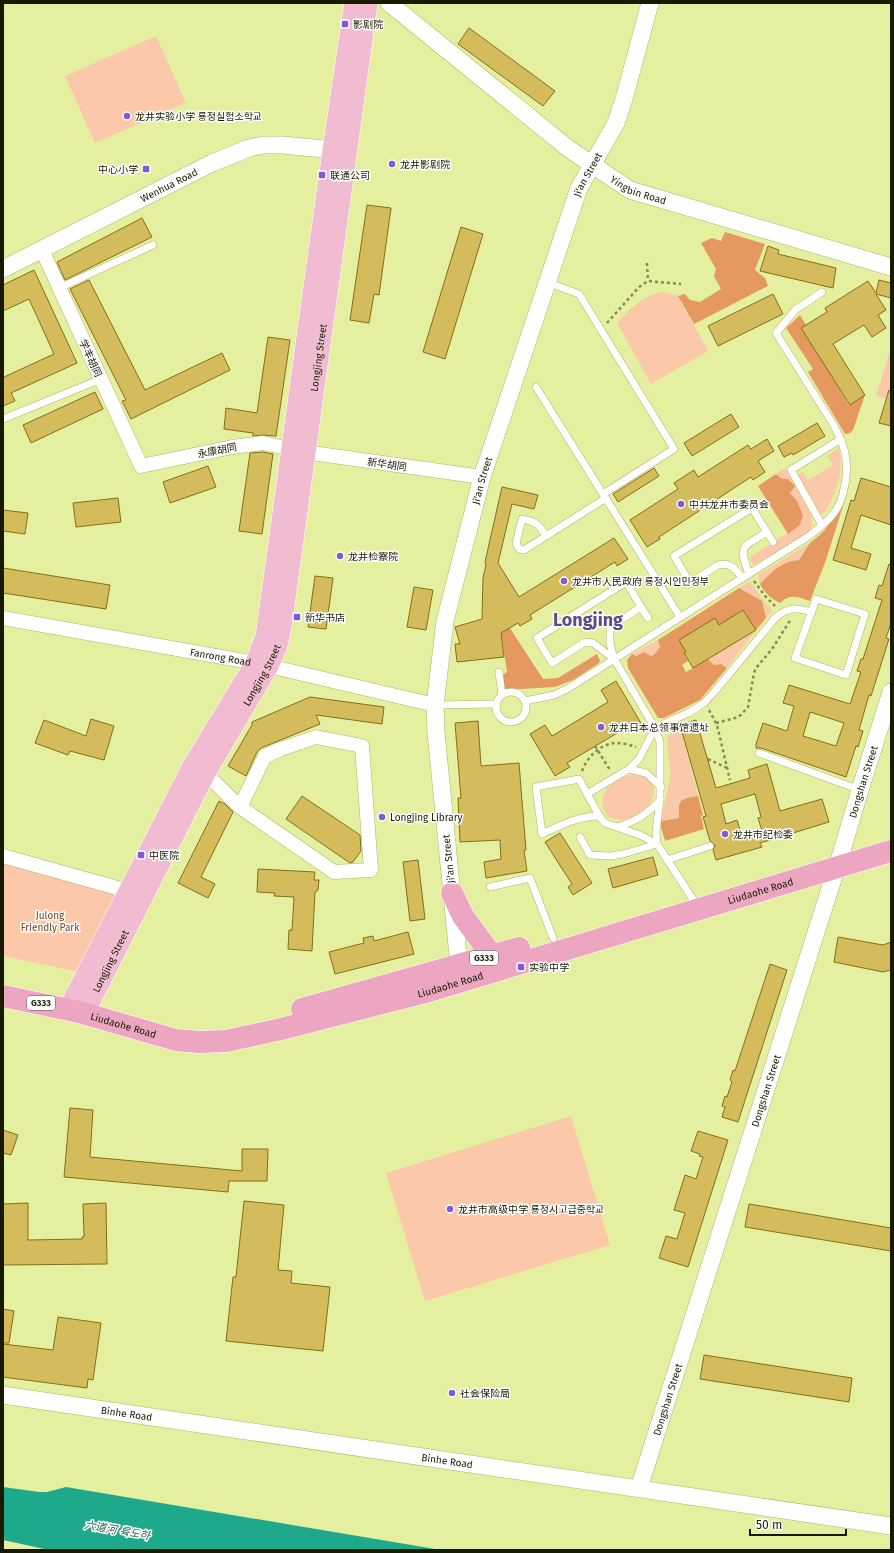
<svg xmlns="http://www.w3.org/2000/svg" width="894" height="1553" font-family="'Fira Sans','Noto Sans SC','Noto Sans KR',sans-serif">
  <rect width="100%" height="100%" fill="#e4ef9f"/>
  <g fill="#fbc9a9">
    <path d="M156,36L186,103L95,143L65,76Z"/>
    <path d="M663,292L678,296L708,351L651,384L617,323C632,308 641,296 663,292Z"/>
    <path d="M891,348V400L876,396Z"/>
    <path d="M839,448C844,472 837,495 823,514L820,513L798,475L803,472L808,480L833,465L827,456Z"/>
    <path d="M785,468L812,516V526L809,531L758,564L754,565L749,558L800,525C799,518 799,510 797,503C796,499 780,477 776,474Z"/>
    <path d="M810,543L799,560C781,561 772,572 760,584L758,575Z"/>
    <path d="M749,582C754,586 756,589 759,595C763,601 768,604 772,611L766,618L762,601L739,588Z"/>
    <path d="M756,630L727,668L721,664L714,665L708,659Z"/>
    <path d="M658,640L660,647L654,655L651,656L644,653L636,656L632,654Z"/>
    <path d="M679,722L698,796L687,798L679,807L680,818L661,821C664,806 668,790 670,775C672,753 658,740 679,722Z"/>
    <path d="M634,774C675,776 646,828 613,819C609,818 607,815 605,811C595,791 616,778 634,774Z"/>
    <path d="M3,863L120,896L89,974L3,956Z"/>
    <path d="M571,1116L610,1245L425,1301L386,1173Z"/>
  </g>
  <g fill="#e69861">
    <path d="M725,232L765,244L755,270L765,278L768,286L694,324L678,296L685,294L690,300L700,302L721,289L714,276L716,269L701,243L712,238L721,241Z"/>
    <path d="M800,315L806,325L802,328L849,405L865,395L853,430L850,433L845,434L808,372L813,369L786,328Z"/>
    <path d="M776,474L782,479H788L795,486L790,493L797,501L803,515L800,525L788,534L758,486Z"/>
    <path d="M847,493L826,560L810,601C797,597 791,593 780,603C771,599 764,592 760,584C772,572 781,561 799,560L810,543L823,532L835,517Z"/>
    <path d="M739,588L762,601L766,618L756,630L743,610L719,625L715,618L679,640L686,652L684,654L688,661L682,665L686,672L708,659L714,665L721,664L727,668L700,700L664,718H658L628,668L627,660L632,654L636,656L644,652L651,656L654,655L660,647L658,640Z"/>
    <path d="M510,628L543,679L558,678L597,654L600,661L599,663L573,680L555,687L503,690L502,675L507,672L501,631Z"/>
    <path d="M698,796L703,815L701,816L704,829L665,841L661,827V821L679,818V806L681,801L687,798Z"/>
  </g>
  <path fill="#1ea98d" d="M3,1487L39,1492H47L66,1487L441,1550H49L3,1540Z"/>
  <g fill="#d4bb5c" stroke="#836f19" fill-rule="evenodd">
    <path d="M469,28L555,91L543,106L458,44Z"/>
    <path d="M367,205L391,208L379,295L374,294L369,323L350,320Z"/>
    <path d="M142,218L152,237L65,280L57,262Z"/>
    <path d="M461,227L483,234L445,359L423,352Z"/>
    <path d="M768,246L779,250L778,254L836,268L833,288L760,271Z"/>
    <path d="M34,270L77,363L11,393L15,401L3,406V374L4,377L54,354L29,299L3,311V285Z"/>
    <path d="M89,280L145,390L222,353L230,370L131,419L122,401L126,400L70,289Z"/>
    <path d="M879,280L891,283V298L876,294L886,310L878,315L886,328L872,337L864,325L833,344L865,395L850,405L801,328L827,312L825,308L868,281L876,293Z"/>
    <path d="M773,294L783,314L718,346L708,326Z"/>
    <path d="M268,337L290,340L276,436L262,435L253,436V433L224,429L226,408L257,413Z"/>
    <path d="M889,390L891,391V426L879,423Z"/>
    <path d="M95,392L103,409L31,443L23,425Z"/>
    <path d="M731,414L739,427L692,456L684,443Z"/>
    <path d="M817,423L825,436L793,455L792,453L784,457L778,446Z"/>
    <path d="M767,439L774,451L758,461L765,472L753,480L751,477L659,537L660,539L647,547L630,520L678,489L674,483L694,470L698,477L748,445L751,449Z"/>
    <path d="M263,452L273,454L262,534L239,531L250,453Z"/>
    <path d="M208,466L216,487L170,503L163,482Z"/>
    <path d="M654,468L659,476L618,502L613,494Z"/>
    <path d="M861,478L891,487V525L861,515L851,548L871,554L866,570L833,560L851,500L854,501Z"/>
    <path d="M502,487L538,495L534,509L512,504L498,563L519,597L614,538L628,559L617,566L615,562L530,615L532,619L520,626L518,623L501,633L504,657L457,662L455,644H460L455,627L482,619L483,578L486,565L485,562Z"/>
    <path d="M118,498L121,522L76,527L73,503Z"/>
    <path d="M3,510L28,513L25,534L3,531Z"/>
    <path d="M889,564L891,565V623L886,638L889,639L871,696L869,695L859,730L863,731L858,747L856,746L846,777L761,748H756V744L763,723L787,731L794,706L783,703L789,685L850,704L861,672L857,671L861,659H863L882,600L875,598L879,585L882,586ZM810,712L844,723L836,746L803,736Z"/>
    <path d="M3,568L110,585L106,609L3,593Z"/>
    <path d="M315,576L333,578L326,629L308,627Z"/>
    <path d="M414,587L433,590L426,630L407,627Z"/>
    <path d="M743,610L756,630L693,668L684,653L686,652L679,640L715,618L719,625Z"/>
    <path d="M616,681L641,723L626,732L624,729L567,763L570,767L555,776L530,734L545,725L552,736L608,702L601,690Z"/>
    <path d="M310,697L384,707L382,724L316,715L320,724L261,748L257,752L246,776L228,766L252,725V722Z"/>
    <path d="M91,719L114,726L104,760L70,751L68,755L35,743L44,720L86,736Z"/>
    <path d="M696,720L716,788L750,778L748,770L767,764L780,811L822,799L829,822L760,843L762,847L716,860L713,850L715,845L710,841L703,817L706,816L680,725ZM755,794L761,817L758,818L762,831L742,836L737,820L726,824L721,804Z"/>
    <path d="M478,721L481,766L519,763L526,850H524L527,871L486,878L484,862L501,859L500,840L460,842L458,798H461L455,723Z"/>
    <path d="M302,796L360,835L361,851L353,862L350,863L286,819Z"/>
    <path d="M219,801L225,804L233,812L201,877L215,884L208,898L178,883Z"/>
    <path d="M560,833L592,883L573,895L568,887L572,884L545,842Z"/>
    <path d="M653,857L658,875L613,888L608,869Z"/>
    <path d="M418,860L425,919L410,921L403,862Z"/>
    <path d="M258,869L315,872L314,880H319L318,890L315,892L312,951L288,949L289,930H292L294,897L274,896L275,893L257,892Z"/>
    <path d="M408,932L414,954L335,974L329,952L364,943L363,938L373,936L374,941Z"/>
    <path d="M838,937L883,945L891,942V970L883,972L834,962Z"/>
    <path d="M770,964L787,970L738,1122L722,1117L725,1107L722,1106L725,1096L727,1097L732,1082L730,1080L733,1070L735,1071Z"/>
    <path d="M70,1108L93,1110L90,1157L242,1171V1149H268L267,1181H229L228,1192L64,1177Z"/>
    <path d="M3,1130L18,1135L11,1155L3,1153Z"/>
    <path d="M698,1131L728,1140L688,1267L659,1258L666,1236L677,1239L685,1213L674,1210L685,1175L696,1179L703,1157L699,1156L700,1154L691,1151Z"/>
    <path d="M244,1201L284,1205L278,1270L292,1271L291,1283L330,1287L323,1351L226,1341L233,1277H236Z"/>
    <path d="M28,1203V1240L82,1239V1237H84L83,1204L106,1203L107,1264L3,1265V1204Z"/>
    <path d="M749,1204L891,1228V1251L745,1227Z"/>
    <path d="M3,1309L14,1311L9,1343H3Z"/>
    <path d="M58,1317L101,1323L93,1380L88,1379L87,1388L3,1377V1344L53,1350Z"/>
    <path d="M704,1355L852,1378L849,1402L700,1379Z"/>
  </g>
  <g fill="none" stroke-linecap="round" stroke-linejoin="round">
    <defs>
      <g id="service">
        <path d="M547,282L579,294L674,449L603,494"/>
        <path d="M59,288L153,245"/>
        <path d="M536,387L680,617"/>
        <path d="M3,419L101,379"/>
        <path d="M822,525L791,470L841,439"/>
        <path d="M546,536C538,523 536,522 522,519L516,543L519,549L524,550L606,498"/>
        <path d="M749,574C738,544 742,548 767,532"/>
        <path d="M742,578C736,569 730,562 718,565L690,583L674,556L752,508L773,542"/>
        <path d="M816,599L865,614L846,675L795,658Z"/>
        <path d="M641,607L648,618"/>
        <path d="M614,659L593,643L585,642L552,663L537,638L626,582L641,607L610,627V643L614,659L655,728L660,742V799L656,832L657,844"/>
        <path d="M499,672L502,695"/>
        <circle cx="511" cy="707" r="15"/>
        <path d="M525,701L554,695L567,689L809,536C818,529 827,522 834,513C844,499 848,476 846,459C845,447 839,435 833,424L776,333L795,310L822,292"/>
        <path d="M436,705L497,704"/>
        <path d="M759,753L860,790"/>
        <path d="M629,769L646,773L661,787"/>
        <path d="M587,794L629,769L639,759L655,728L690,712L704,703L716,690L776,617C790,606 795,608 812,612"/>
        <path d="M600,816C578,816 561,825 542,834L536,787L579,779L601,819L605,823L640,835L657,844L698,907"/>
        <path d="M617,827C635,822 648,814 660,800"/>
        <path d="M580,837L590,855L610,856L623,854L657,844"/>
        <path d="M667,860L710,846"/>
        <path d="M490,887L530,878L553,938"/>
      </g>
      <g id="minor">
        <path d="M42,250L141,466L232,447L263,443L305,452L482,477"/>
        <path id="s1" d="M3,618L256,663L435,705"/>
        <path d="M199,769L205,773L240,807L334,872L371,870L362,746L316,737L281,749L265,756L240,807"/>
        <path d="M3,856L128,891"/>
      </g>
      <g id="tertiary">
        <path id="s2" d="M389,3L569,149L630,190L891,267"/>
        <path id="s3" d="M3,269L212,163L249,148L263,145H282L346,151"/>
        <path id="s4" d="M460,976L436,732L435,705L445,621L482,477L579,188L616,123L624,99L650,3"/>
        <path id="s5" d="M3,1395L891,1526"/>
        <path id="s6" d="M639,1488L841,854L860,790L891,692"/>
      </g>
      <g id="primary">
        <path id="s7" d="M355,3C322,214 296,425 266,636L256,663L193,766L74,999L79,1012L88,1005L205,773L268,666L277,645L281,627L367,3"/>
      </g>
      <g id="trunk">
        <path d="M452,893L463,916L492,956"/>
        <path id="s8" d="M3,996L79,1012L176,1040L199,1042L226,1041L281,1029L429,991L891,851"/>
        <path d="M302,1009L519,948"/>
      </g>
    </defs>
    <use href="#service" stroke="#acb567" stroke-width="8"/>
    <use href="#minor" stroke="#acb567" stroke-width="15"/>
    <use href="#tertiary" stroke="#acb567" stroke-width="18"/>
    <use href="#primary" stroke="#fff" stroke-width="22"/>
    <use href="#trunk" stroke="#fff" stroke-width="23"/>
    <g stroke="#858c55" stroke-width="2.5" stroke-dasharray="3 3" stroke-linecap="butt">
      <path d="M647,263L648,281"/>
      <path d="M607,323L639,287L648,281L681,284"/>
      <path d="M754,581L765,596L775,606"/>
      <path d="M709,710L717,725L730,780"/>
      <path d="M716,723L735,718L741,715L748,707L754,673L756,668L772,649L791,619"/>
      <path d="M595,746L610,770"/>
      <path d="M708,759L727,768"/>
      <path d="M582,771C587,757 601,743 617,743C623,743 630,745 636,747"/>
    </g>
    <use href="#service" stroke="#fff" stroke-width="7"/>
    <use href="#minor" stroke="#fff" stroke-width="14"/>
    <use href="#tertiary" stroke="#fff" stroke-width="17"/>
    <use href="#primary" stroke="#f1bcd1" stroke-width="21"/>
    <use href="#trunk" stroke="#eca6c2" stroke-width="22"/>
  </g>
  <g fill="#815ad4" stroke="#fff" stroke-width="1.5">
    <rect x="341" y="20" width="8" height="8" rx="2"/>
    <circle cx="127" cy="116" r="4"/>
    <circle cx="392" cy="164" r="4"/>
    <rect x="142" y="165" width="8" height="8" rx="2"/>
    <rect x="318" y="171" width="8" height="8" rx="2"/>
    <circle cx="681" cy="504" r="4"/>
    <circle cx="340" cy="556" r="4"/>
    <circle cx="564" cy="581" r="4"/>
    <rect x="293" y="613" width="8" height="8" rx="2"/>
    <circle cx="601" cy="727" r="4"/>
    <circle cx="382" cy="817" r="4"/>
    <circle cx="725" cy="834" r="4"/>
    <rect x="137" y="851" width="8" height="8" rx="2"/>
    <rect x="517" y="963" width="8" height="8" rx="2"/>
    <circle cx="450" cy="1209" r="4"/>
    <circle cx="452" cy="1393" r="4"/>
  </g>
  <g text-anchor="middle" stroke-width="3" stroke-linejoin="round" paint-order="stroke">
    <g fill="#fff" stroke="#5d5f4c" stroke-width="1">
      <rect x="470" y="951" width="28" height="14" rx="3"/>
      <rect x="27" y="996" width="28" height="14" rx="3"/>
    </g>
    <g font-size="9" font-weight="bold" fill="#171a00">
      <text x="484" y="961">G333</text>
      <text x="41" y="1006">G333</text>
    </g>
    <g font-size="10" fill="#171a00" stroke="#fff" text-anchor="start">
      <text x="353" y="28">影剧院</text>
      <text x="135" y="120">龙井实验小学 룡정실험소학교</text>
      <text x="400" y="168">龙井影剧院</text>
      <text x="138" y="173" text-anchor="end">中心小学</text>
      <text x="330" y="179">联通公司</text>
      <text x="689" y="508">中共龙井市委员会</text>
      <text x="348" y="560">龙井检察院</text>
      <text x="572" y="585">龙井市人民政府 룡정시인민정부</text>
      <text x="305" y="621">新华书店</text>
      <text x="609" y="731">龙井日本总领事馆遗址</text>
      <text x="390" y="821">Longjing Library</text>
      <text x="733" y="838">龙井市纪检委</text>
      <text x="149" y="859">中医院</text>
      <text x="529" y="971">实验中学</text>
      <text x="458" y="1213">龙井市高级中学 룡정시고급중학교</text>
      <text x="460" y="1397">社会保险局</text>
    </g>
    <g font-size="10" fill="#171a00" stroke="#fff">
      <text dy="4" stroke="none"><textPath href="#s4" startOffset="826">Ji'an Street</textPath></text>
      <text dy="4" stroke="none"><textPath href="#s3" startOffset="186">Wenhua Road</textPath></text>
      <text dy="4" stroke="none"><textPath href="#s2" startOffset="313">Yingbin Road</textPath></text>
      <text dy="4" stroke="none"><textPath href="#s7" startOffset="1773">Longjing Street</textPath></text>
      <text transform="translate(91 358) rotate(65)" y="4">学丰胡同</text>
      <text transform="translate(217 450) rotate(-11)" y="4">永康胡同</text>
      <text transform="translate(387 464) rotate(8)" y="4">新华胡同</text>
      <text dy="4" stroke="none"><textPath href="#s4" startOffset="502">Ji'an Street</textPath></text>
      <text dy="4" stroke="none"><textPath href="#s1" startOffset="221">Fanrong Road</textPath></text>
      <text dy="4" stroke="none"><textPath href="#s7" startOffset="1449">Longjing Street</textPath></text>
      <text dy="4" stroke="none"><textPath href="#s6" startOffset="741">Dongshan Street</textPath></text>
      <text transform="translate(448 859) rotate(-96)" y="4">Ji'an Street</text>
      <text dy="4" stroke="none"><textPath href="#s8" startOffset="784">Liudaohe Road</textPath></text>
      <text dy="4" stroke="none"><textPath href="#s7" startOffset="1125">Longjing Street</textPath></text>
      <text dy="4" stroke="none"><textPath href="#s8" startOffset="460">Liudaohe Road</textPath></text>
      <text dy="4" stroke="none"><textPath href="#s8" startOffset="124">Liudaohe Road</textPath></text>
      <text dy="4" stroke="none"><textPath href="#s6" startOffset="417">Dongshan Street</textPath></text>
      <text dy="4" stroke="none"><textPath href="#s6" startOffset="93">Dongshan Street</textPath></text>
      <text dy="4" stroke="none"><textPath href="#s5" startOffset="125">Binhe Road</textPath></text>
      <text dy="4" stroke="none"><textPath href="#s5" startOffset="449">Binhe Road</textPath></text>
    </g>
    <g font-size="10" fill="#744019" stroke="#fff">
      <text x="50" y="919">Julong<tspan x="50" dy="12">Friendly Park</tspan></text>
    </g>
    <g font-size="11" font-style="italic" fill="#2d6053" stroke="#fff">
      <text transform="translate(117 1530) rotate(10)" y="4">六道河 륙도하</text>
    </g>
    <g font-size="18" font-weight="bold" fill="#5c4b89" stroke="#fff">
      <text x="588" y="626">Longjing</text>
    </g>
  </g>
  <rect width="894" height="1553" fill="none" stroke="#171a00" stroke-width="8"/>
  <path d="M750 1529v6h96v-6" fill="none" stroke="#171a00" stroke-width="2"/>
  <text x="756" y="1529" font-size="12" fill="#171a00" stroke="#ffffff" stroke-width="3" paint-order="stroke">50 m</text>
</svg>
